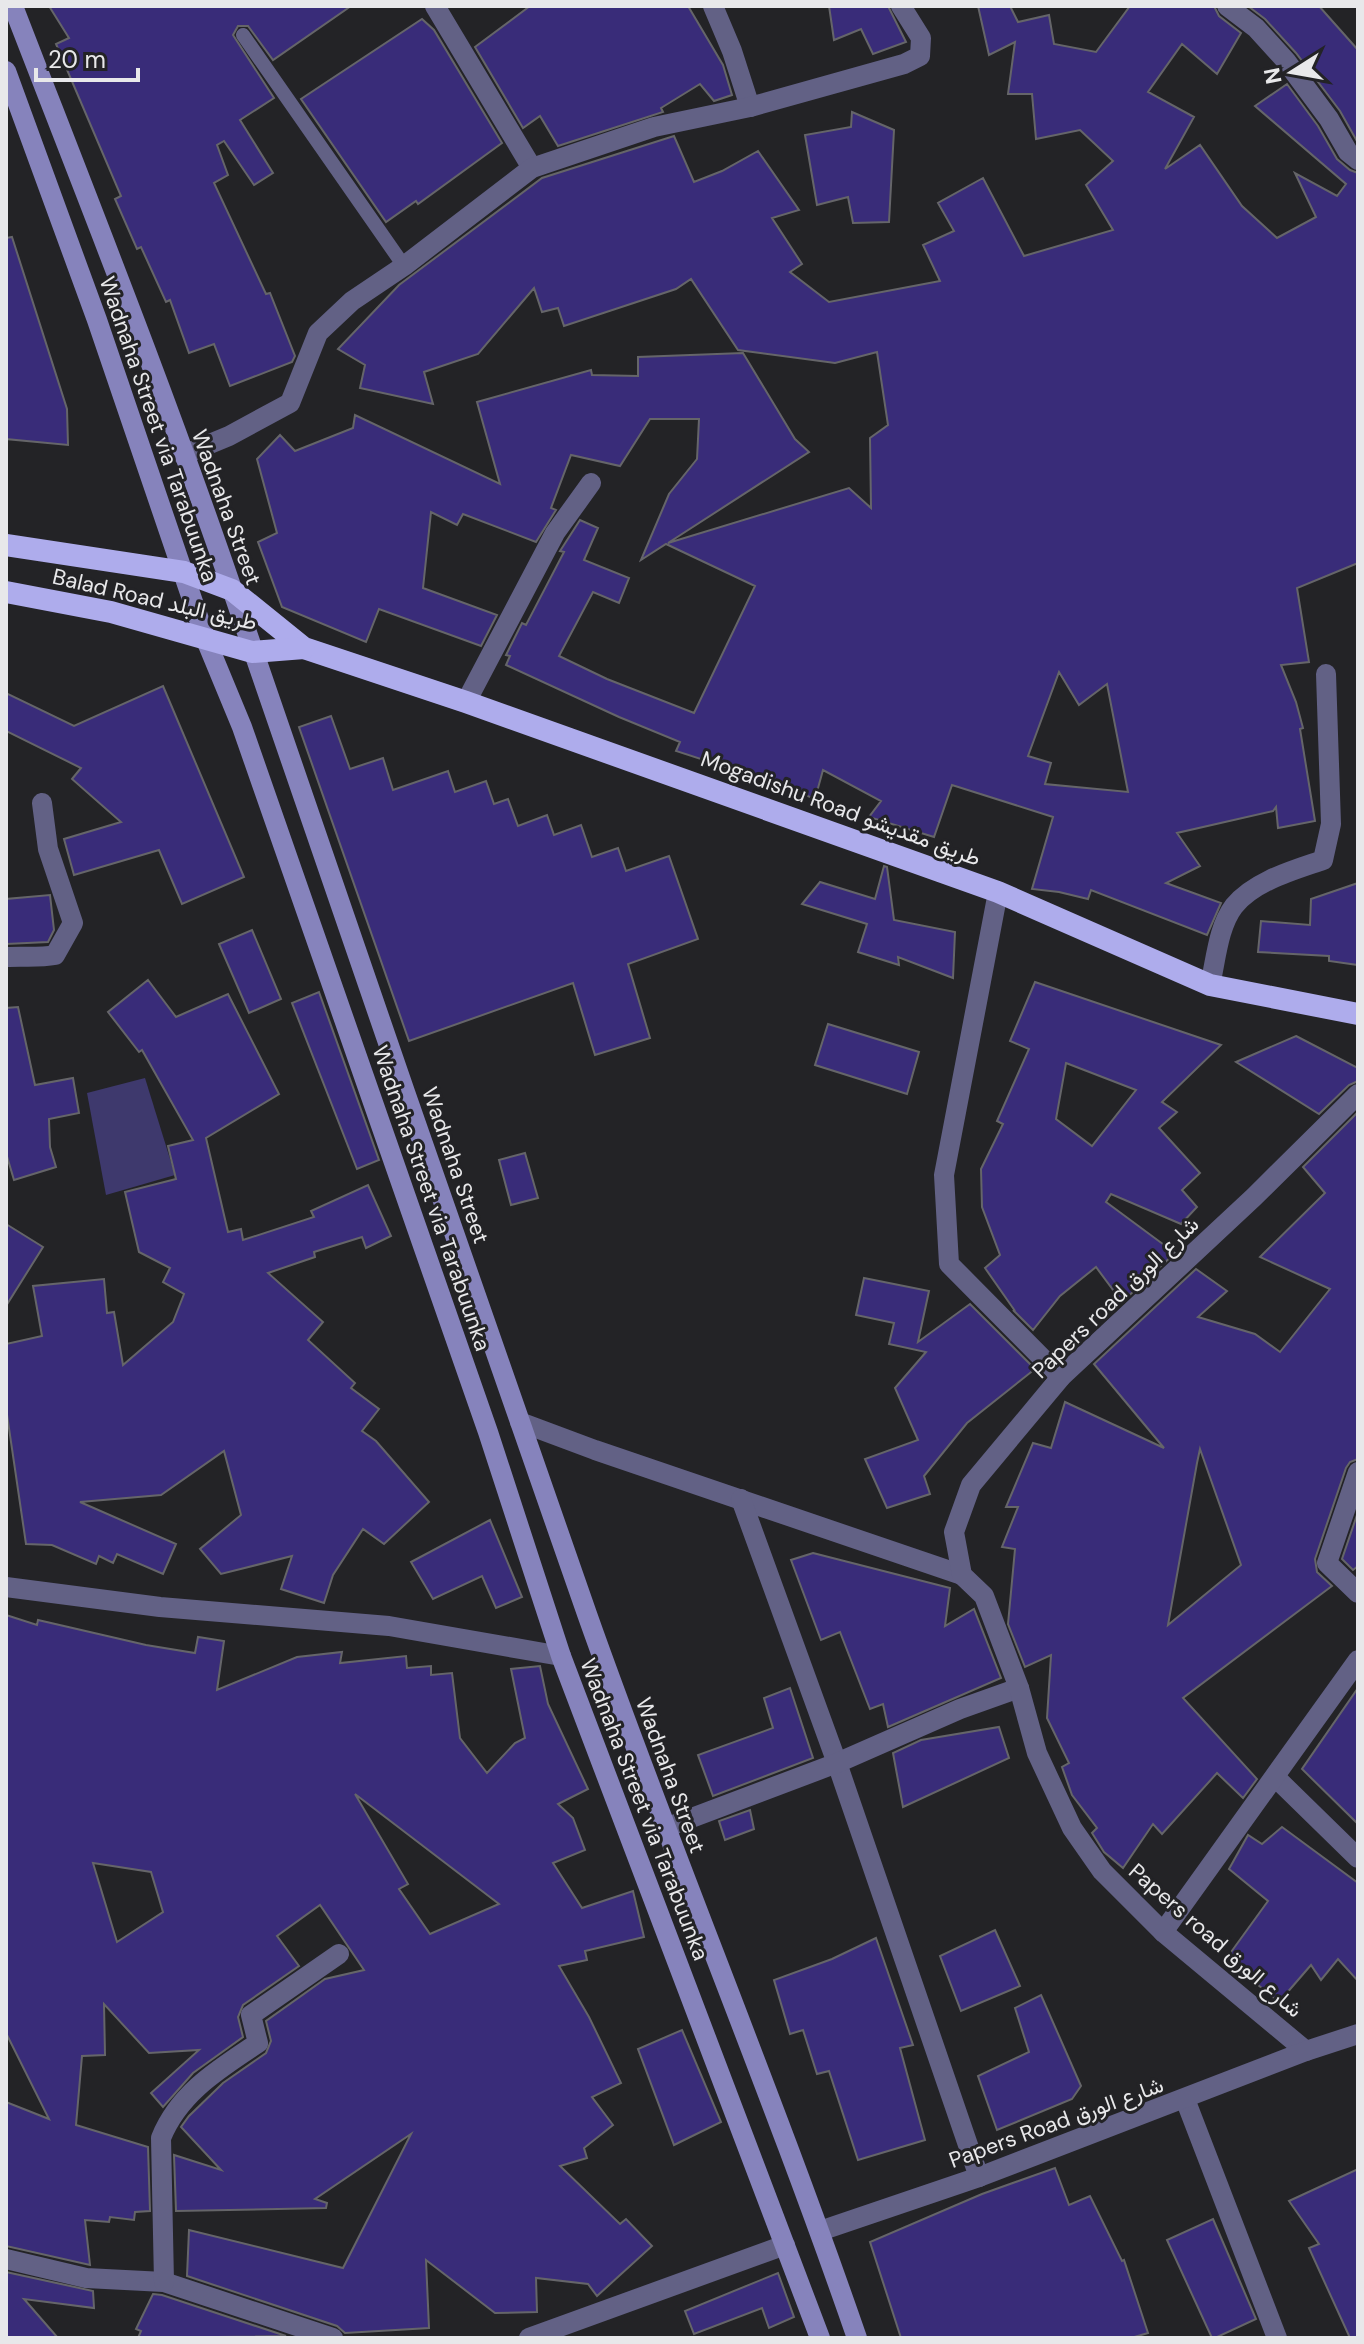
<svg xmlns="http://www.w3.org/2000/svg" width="1364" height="2344" font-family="'DM Sans',Vazirmatn,sans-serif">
  <rect width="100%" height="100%" fill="#232326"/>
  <path fill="#3e396d" d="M145,1078L175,1175L106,1195L87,1093Z"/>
  <g fill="#392c79" stroke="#656569" stroke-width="2" fill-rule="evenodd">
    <path d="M49,6H351L273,60L248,26H238L233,35L274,98L240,120L273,173L254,185L224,141L217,145L228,175L214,183L266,294L270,293L295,356L292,362L230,386L214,344L189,353L170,300L166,302L141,247L137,249L115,199L121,196L56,44L69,38Z"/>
    <path d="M530,6H688L723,65L732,95L714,101L700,84L661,108L663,112L558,146L540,116L523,128L475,47Z"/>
    <path d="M829,6H888L906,42L873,54L861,29L834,40Z"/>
    <path d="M978,6H1010L1018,22L1049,15L1054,44L1096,52L1130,6H1214L1219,16L1241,33L1217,74L1182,44L1148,92L1194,117L1165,169L1200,145L1242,206L1277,238L1316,217L1295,173L1337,196L1346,184L1255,106L1287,84L1318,126L1337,159L1350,170L1358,173V563L1297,588L1309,662L1281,665L1296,702L1303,728L1300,729L1315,821L1278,828L1276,807L1273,811L1177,833L1200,866L1166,883L1221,903L1207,935L1091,890L1088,899L1059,892L1032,889L1053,817L952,785L934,837L869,817L881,801L823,770L815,799L740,769L738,771L676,751L680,742L619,717L506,665L510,656L506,655L522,623L526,625L564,552L560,551L580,520L598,528L584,560L629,578L619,603L593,592L559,656L607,679L694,713L755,586L666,544L641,560L669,494L697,459L699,419H650L620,466L571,455L551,508L556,510L536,542L463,514L457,525L431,512L423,588L497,615L481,646L379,609L366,642L282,607L258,542L277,533L257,459L280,435L295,451L353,428L355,415L500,484L477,402L591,370L592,375L638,376V357L743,353L795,439L809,452L668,543L849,488L871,508L870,438L888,425L877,352L835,363L738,350L691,279L676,289L564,326L558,308L542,312L534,288L478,354L424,372L433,404L360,388L365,365L338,349L399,285L542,178L674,136L694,182L722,171L758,151L799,210L772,218L802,264L790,272L829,302L940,281L923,245L954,231L938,203L983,178L1024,256L1113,230L1086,185L1113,161L1080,130L1036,139L1032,94H1008L1015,42L989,55ZM1059,672L1079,705L1107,684L1128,792L1045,784L1051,763L1028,756Z"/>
    <path d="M1248,6H1319L1358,50V143L1340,111L1296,53L1265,19Z"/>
    <path d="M422,19L434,30L502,143L418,204L416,201L386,222L301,99Z"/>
    <path d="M852,112L894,130L889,222L853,223L848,197L817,205L805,135L851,127Z"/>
    <path d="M12,237L67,409L68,445L6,439V238Z"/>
    <path d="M163,686L244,877L182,904L159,850L74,875L64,839L121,822L72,779L81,768L6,731V693L74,726Z"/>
    <path d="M331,716L350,769L383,758L393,790L448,771L455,792L486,781L494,804L508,799L518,826L547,815L554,835L581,825L592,857L618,848L626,871L669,856L698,939L628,964L650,1038L595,1055L573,983L409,1041L299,727Z"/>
    <path d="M884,866L887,867L894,920L955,932L953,978L898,957L899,965L858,952L867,924L802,904L820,882L875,899Z"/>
    <path d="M1358,883V965L1329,961V956L1258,952L1261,921L1310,925L1311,899Z"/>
    <path d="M50,895L54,930L48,942L6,944V899Z"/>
    <path d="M252,930L281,999L249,1013L219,944Z"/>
    <path d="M148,980L176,1017L228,994L279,1094L206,1138L228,1232L241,1229L243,1240L314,1217L311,1211L368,1185L391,1236L366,1248L362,1237L314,1252L315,1257L268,1273L323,1322L308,1340L355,1383L351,1388L379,1409L362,1431L376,1441L429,1502L384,1544L363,1529L333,1575L324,1603L281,1589L292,1556L221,1574L200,1549L241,1515L224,1451L161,1495L80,1502L176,1544L163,1574L117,1554L113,1563L99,1556L96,1564L52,1545L26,1544L6,1408V1344L42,1336L33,1286L104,1279L107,1313L114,1312L123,1365L173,1322L184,1294L163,1282L170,1268L139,1252L125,1192L176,1179L168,1146L193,1140L142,1050L139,1052L108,1012Z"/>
    <path d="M1035,982L1221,1045L1162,1102L1177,1112L1159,1128L1200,1173L1182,1190L1197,1207L1181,1224L1111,1194L1106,1202L1175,1253L1122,1302L1096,1267L1060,1296L1033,1330L1013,1310L1015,1311L985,1268L1000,1255L982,1207L981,1169L1003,1124L997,1121L1029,1049L1010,1041ZM1066,1063L1136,1090L1092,1146L1056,1119Z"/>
    <path d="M319,992L379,1160L357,1169L292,1003Z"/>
    <path d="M18,1007L35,1085L73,1078L79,1113L49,1119L50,1147L56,1167L14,1180L6,1153V1008Z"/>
    <path d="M828,1024L919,1052L907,1094L815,1065Z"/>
    <path d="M1296,1036L1358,1068V1081L1349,1085L1319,1114L1236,1062Z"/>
    <path d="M1358,1112V1459L1350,1462L1346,1468L1315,1559L1317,1572L1332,1586L1183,1698L1257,1779L1243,1798L1217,1773L1162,1834L1153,1824L1123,1868L1104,1852L1092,1833L1097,1828L1072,1795L1062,1767L1069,1763L1047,1718L1051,1655L1025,1667L1008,1624L1015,1549L1002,1547L1018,1507H1006L1033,1443L1051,1448L1065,1402L1164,1448L1094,1364L1196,1269L1227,1291L1198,1317L1255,1334L1280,1352L1330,1289L1260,1257L1325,1193L1303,1167ZM1200,1449L1241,1565L1168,1625L1197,1463Z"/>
    <path d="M525,1153L538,1198L511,1205L499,1160Z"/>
    <path d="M6,1224L43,1247L6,1306Z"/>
    <path d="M864,1278L929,1291L918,1342L970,1304L1035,1369L967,1423L924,1476L930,1494L887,1508L865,1459L918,1440L895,1388L926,1352L889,1344L894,1323L856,1315Z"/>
    <path d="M1358,1512V1566L1353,1570L1342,1559Z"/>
    <path d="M490,1520L522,1597L496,1608L482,1576L433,1599L411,1562Z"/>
    <path d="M813,1553L950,1588L945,1626L974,1609L1001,1678L888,1727L883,1704L870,1709L840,1632L821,1640L791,1560Z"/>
    <path d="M6,1615L37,1625L38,1620L146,1645L195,1653L198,1637L224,1641L217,1690L297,1657L342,1652L340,1663L406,1656L407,1668L431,1666V1675L452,1673L460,1738L487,1773L515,1743L525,1738L511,1669L540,1666L548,1704L588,1789L558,1804L573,1818L585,1850L553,1863L582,1908L633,1891L644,1937L585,1951L587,1960L559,1966L589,2017L621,2083L592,2097L613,2125L584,2148L587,2158L560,2166L620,2224L626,2219L652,2246L597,2296L588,2284L536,2278L537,2312L495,2313L426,2260L429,2328L345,2333L337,2326L187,2276L189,2230L343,2268L411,2134L315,2199L327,2203L326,2208L176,2211L174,2155L221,2170L181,2127L189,2116L223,2083L266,2053L271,2041L266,2021L325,1979L364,1970L320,1905L277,1936L299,1966L243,2005L238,2017L243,2037L193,2073L163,2107L151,2093L199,2050L149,2053L104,2004L105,2055L82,2056L76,2125L148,2147L150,2211L135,2212L134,2220L110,2217L109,2222L85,2220L90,2265L6,2246V2102L49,2119L6,2033ZM355,1794L499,1904L430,1934L399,1889L408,1884ZM93,1863L151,1872L163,1912L117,1942Z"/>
    <path d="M790,1688L813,1758L713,1796L698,1755L773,1728L764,1698Z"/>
    <path d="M1358,1688V1824L1302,1769Z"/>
    <path d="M999,1727L1009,1758L903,1807L893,1753L921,1740Z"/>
    <path d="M750,1810L754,1829L725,1840L719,1821Z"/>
    <path d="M1282,1827L1358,1883V1981L1338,1959L1321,1980L1311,1965L1279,2002L1226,1959L1268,1901L1229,1869L1248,1835L1262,1844Z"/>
    <path d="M995,1930L1020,1986L961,2011L940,1956Z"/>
    <path d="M876,1938L913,2045L900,2048L925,2140L858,2160L829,2071L817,2074L803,2030L790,2034L774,1980L832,1959Z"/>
    <path d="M1041,1995L1081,2086L1072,2099L997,2130L978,2076L1029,2052L1015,2008Z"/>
    <path d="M682,2030L721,2122L674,2145L638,2049Z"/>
    <path d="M1055,2168L1069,2205L1090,2196L1122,2261L1124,2260L1148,2333L1131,2338H901L870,2242L982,2194Z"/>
    <path d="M1358,2169V2338H1350L1309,2248L1319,2244L1289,2201Z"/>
    <path d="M1213,2219L1256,2319L1215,2338H1212L1167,2240Z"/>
    <path d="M6,2272L93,2291L94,2308L24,2299L58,2338H6Z"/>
    <path d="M778,2273L794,2317L769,2328L762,2308L694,2334L685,2311Z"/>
    <path d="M153,2294L162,2295L286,2336L138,2338L141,2331L136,2329Z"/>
  </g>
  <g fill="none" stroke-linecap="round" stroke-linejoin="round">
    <path stroke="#626185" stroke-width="14" d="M243,35L404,266"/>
    <g stroke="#626185" stroke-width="20">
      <path d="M435,6L532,168"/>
      <path d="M713,6L732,51L750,107"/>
      <path d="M1227,6L1256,28L1286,61L1329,119L1348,152L1358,160"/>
      <path d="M183,455L229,436L290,403L318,333L352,301L404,266L532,168L654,127L750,107L904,64L920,56L921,38L901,6"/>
      <path d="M466,702L555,533L591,483"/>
      <path d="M998,892L944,1175L949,1264L1061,1377"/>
      <path d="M6,957C23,956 39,958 55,955L73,923L48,849L42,803"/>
      <path d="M1210,985C1216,960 1218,927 1234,906C1254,881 1294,870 1323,860L1331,824L1326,674"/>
      <path d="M520,1422L595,1450L962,1575"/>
      <path d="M1358,1472L1327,1563L1358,1593"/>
      <path d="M741,1499L837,1763L979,2177"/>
      <path d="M6,1587L160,1607L389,1626L561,1656"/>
      <path d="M1275,1777L1358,1858"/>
      <path d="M665,1828L837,1763L960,1709L1019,1688"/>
      <path d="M1163,1932L1358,1660"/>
      <path d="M1306,2051L1163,1932L1102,1871L1072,1828L1037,1753L1019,1688L984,1596L962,1575L954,1532L971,1485L1061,1377L1254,1197L1358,1094"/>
      <path d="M1185,2099L1277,2338"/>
      <path d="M820,2231L979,2177L1306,2051L1358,2034"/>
      <path d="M6,2259L86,2278L164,2282L333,2338"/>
      <path d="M164,2282L161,2138C179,2093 219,2069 258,2043L251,2015L339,1954"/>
      <path d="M529,2338L785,2245"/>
    </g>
    <g stroke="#8683bc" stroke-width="20">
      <path d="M13,6C88,200 165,393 232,589C350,931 466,1273 587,1614C673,1857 773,2095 857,2338"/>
      <path d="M6,71L97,320L206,640L242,727L488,1432L561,1656L820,2338"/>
    </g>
    <g stroke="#aeacec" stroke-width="22">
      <path d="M6,545L184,572L232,590L304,648L466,702L998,892L1210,985L1358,1014"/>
      <path d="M6,592L111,612L252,652L304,648"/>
    </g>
  </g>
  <g text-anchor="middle" stroke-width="6" stroke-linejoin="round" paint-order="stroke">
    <g font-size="22" fill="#e8e8ea" stroke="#232326">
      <text transform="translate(159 429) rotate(71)" y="8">Wadnaha Street via Tarabuunka</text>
      <text transform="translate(227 507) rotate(70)" y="8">Wadnaha Street</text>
      <text transform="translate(155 599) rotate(13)" y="8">Balad Road طريق البلد</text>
      <text transform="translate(841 808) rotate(20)" y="8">Mogadishu Road طريق مقديشو</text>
      <text transform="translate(456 1165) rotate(71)" y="8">Wadnaha Street</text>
      <text transform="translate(432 1198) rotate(71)" y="8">Wadnaha Street via Tarabuunka</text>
      <text transform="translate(1115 1297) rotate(-44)" y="8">Papers road شارع الورق</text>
      <text transform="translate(671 1775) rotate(70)" y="8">Wadnaha Street</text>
      <text transform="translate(645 1809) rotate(69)" y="8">Wadnaha Street via Tarabuunka</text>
      <text transform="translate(1216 1940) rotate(41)" y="8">Papers road شارع الورق</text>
      <text transform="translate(1056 2122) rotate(-20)" y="8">Papers Road شارع الورق</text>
    </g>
  </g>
  <rect width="1364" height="2344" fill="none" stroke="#e8e8ea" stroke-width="16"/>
  <g transform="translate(1292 72) rotate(259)" stroke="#232326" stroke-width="6" paint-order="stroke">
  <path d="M0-6L14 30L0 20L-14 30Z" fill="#e8e8ea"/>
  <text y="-12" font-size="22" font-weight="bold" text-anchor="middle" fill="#e8e8ea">N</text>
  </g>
  <path d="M36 68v12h102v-12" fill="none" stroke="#e8e8ea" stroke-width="4"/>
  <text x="48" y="68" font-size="24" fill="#e8e8ea" stroke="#232326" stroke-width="6" paint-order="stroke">20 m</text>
</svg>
